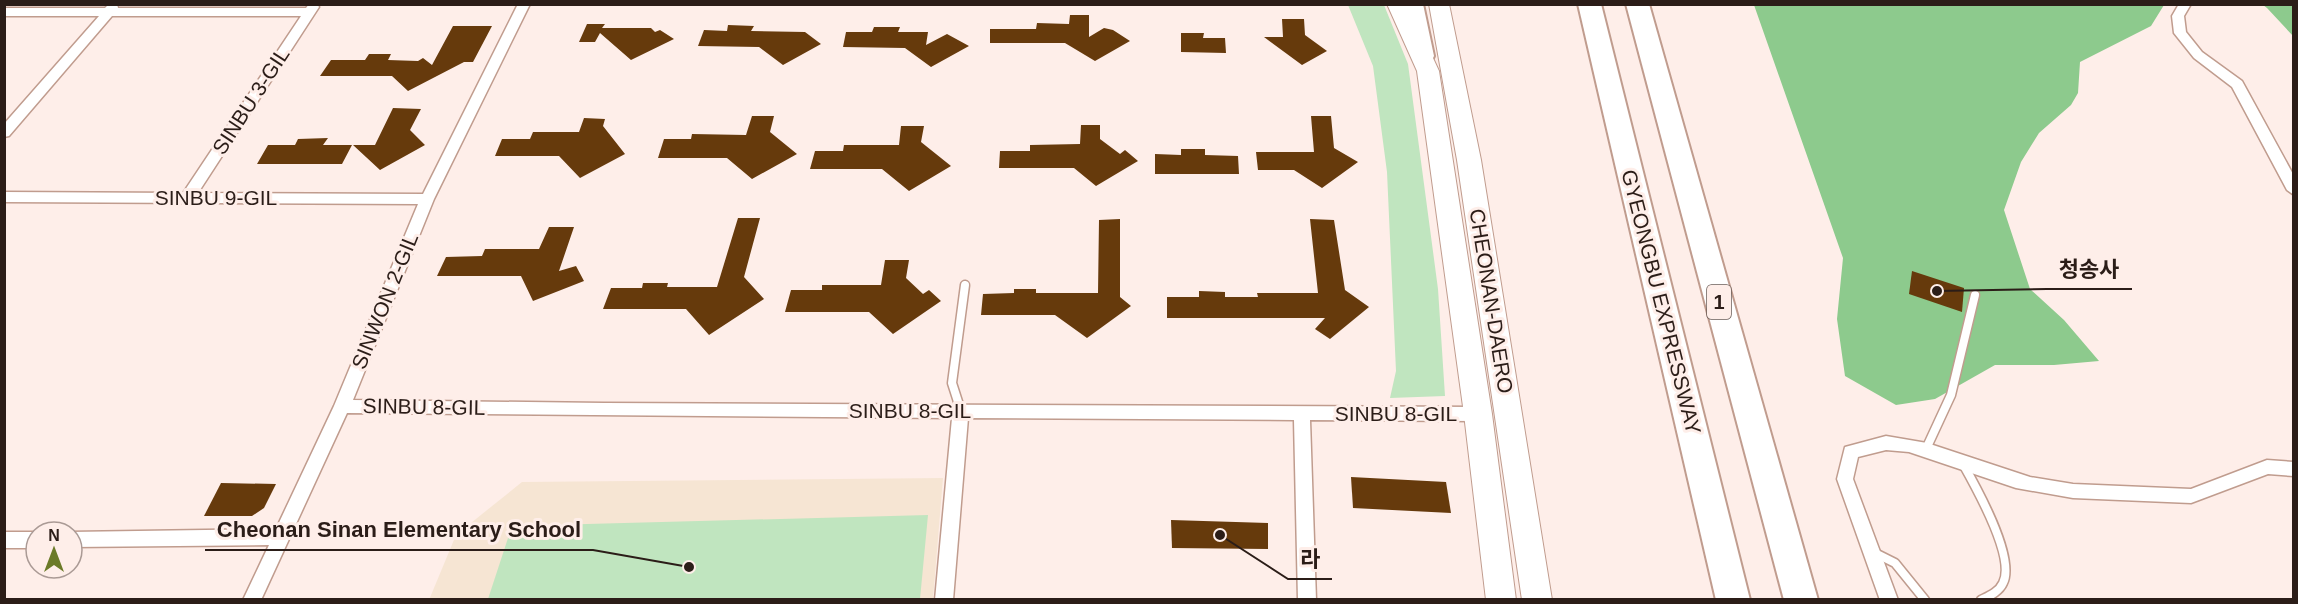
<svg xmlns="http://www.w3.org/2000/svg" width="2298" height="604" font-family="Helvetica,'Noto Sans KR',sans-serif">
  <rect width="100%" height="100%" fill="#feeee9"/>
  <path fill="#f6e5d3" d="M943,478L933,599L429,600L456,535L522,482Z"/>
  <g fill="#c0e5bf">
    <path d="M1348,5H1384L1408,64L1438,289L1445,396L1390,398L1396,371L1387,172L1373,66Z"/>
    <path d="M928,515L920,599H488L512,526Z"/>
  </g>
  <g fill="#8dca8d">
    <path d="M1754,5H2164L2151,26L2080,62L2078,93L2071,105L2039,133L2021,162L2004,210L2030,289L2064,320L2099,361L2054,365H1995L1935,399L1896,405L1845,376L1837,319L1843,258Z"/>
    <path d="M2263,5H2293V36L2267,8Z"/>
  </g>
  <g fill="#663a0c">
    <path d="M1070,15H1089V37L1104,28L1113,30L1130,41L1095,61L1065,43H990V29H1036L1037,23L1069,24Z"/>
    <path d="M1282,19H1304L1305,35L1327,51L1302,65L1264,37H1283Z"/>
    <path d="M587,24H605L602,28H651L655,32L660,30L674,39L631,60L600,33L595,42H579Z"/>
    <path d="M728,25L754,26L751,31L805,32L821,44L783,65L759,47L698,46L704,30L727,31Z"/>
    <path d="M453,26H492L473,62H464L408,91L392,76H320L331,60H365L369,54H391L388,60L418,61L423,58L432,65Z"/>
    <path d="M874,27H900L898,32H928L926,45L947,34L969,46L931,67L905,48L843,47L846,32H872Z"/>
    <path d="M1181,33H1204L1203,38H1225L1226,53L1181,52Z"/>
    <path d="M393,108L421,109L410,130L425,145L380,170L353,145H375Z"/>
    <path d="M752,116H774L770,132L797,154L752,179L727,158H658L664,139H691L692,134L746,135Z"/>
    <path d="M1311,116H1331L1334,148L1358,162L1322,188L1294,170H1258L1256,152H1314Z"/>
    <path d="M584,118L605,119L603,126L625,154L580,178L559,156H495L502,139H530L533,132H579Z"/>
    <path d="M1081,125H1100V139L1120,154L1125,150L1138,161L1096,186L1074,168H999L1000,151H1030V145L1080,144Z"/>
    <path d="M901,126H924L921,142L951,166L909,191L882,169H810L815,151H843L844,145H899Z"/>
    <path d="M328,138L323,145H352L342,164H257L268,145H295L298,139Z"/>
    <path d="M1181,149H1205V155L1238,156L1239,174H1155V154L1181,155Z"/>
    <path d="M738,218H760L744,277L764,299L709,335L686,309H603L611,288H642L643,283H668L667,287H717Z"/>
    <path d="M1120,219V297L1131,306L1087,338L1055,315H981L983,294L1014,293V289H1036V293H1098L1099,220Z"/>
    <path d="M1310,219L1334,220L1345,290L1369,307L1330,339L1315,329L1325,318H1167V297H1199V291L1225,292V297H1258L1257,293H1318Z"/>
    <path d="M549,227H574L559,271L576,266L584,281L533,301L521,276H437L446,257L482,256L485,249H539Z"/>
    <path d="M885,260H909L906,278L923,294L929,290L941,301L893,334L869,312H785L791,290H822V285H881Z"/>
    <path d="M1912,271L1964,288L1962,312L1909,294Z"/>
    <path d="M1351,477L1446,482L1451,513L1353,508Z"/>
    <path d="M221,483L276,484L264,508L252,516H204Z"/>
    <path d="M1171,520L1268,523V549L1172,548Z"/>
  </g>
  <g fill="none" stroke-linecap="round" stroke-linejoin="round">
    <defs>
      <g id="service">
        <path d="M961,411L952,383L965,285"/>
        <path d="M1926,449L1951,395L1975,295"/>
        <path d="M1963,464C1976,487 2016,558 2003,583C1999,592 1989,596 1981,600"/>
        <path d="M1873,552L1895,563L1925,600"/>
      </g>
      <g id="minor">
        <path d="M109,4H117L118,8H306L309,4H317L319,7L198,193L423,194L518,4H530L434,199L353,400L604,403L1478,407L1484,409L1486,414L1484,419L1478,421L1310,420L1316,600H1298L1294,420L968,418L953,600H935L952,418L347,413L261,600H243L269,545L72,547V532H70L276,529L334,406L418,204L4,202V192L183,193L301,16H112L9,136L4,137V124L99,16H4V8H105Z"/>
        <path d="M2179,4H2191L2184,16L2186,32L2202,52L2242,81L2294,176V195L2287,190L2232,87L2194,58L2174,33L2172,16Z"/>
        <path d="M1886,436L1927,443L2030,477L2073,484L2191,489L2267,460L2294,462V476L2268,474L2191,503L2073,498L2016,488L1909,452L1886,450L1858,457L1853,479L1898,600H1880L1837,479L1845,447Z"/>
        <rect x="4" y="532" width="32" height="16"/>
      </g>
      <path id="secondary" d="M1405,4H1423L1434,56L1432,60L1425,62L1418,60L1416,56Z"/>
      <g id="primary">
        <path d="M1387,4H1408L1439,71L1492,414L1516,600H1486L1464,414L1417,71Z"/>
        <path d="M1429,4H1449L1481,160L1552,600H1522L1457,160Z"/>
      </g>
      <g id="motorway">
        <path d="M1578,4H1601L1750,600H1716Z"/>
        <path d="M1626,4H1649L1818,600H1784Z"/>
      </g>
    </defs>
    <use href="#service" stroke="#c09c8e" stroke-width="11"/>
    <use href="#minor" stroke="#c09c8e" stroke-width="3"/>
    <use href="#secondary" stroke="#c09c8e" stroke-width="4"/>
    <use href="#primary" stroke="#c09c8e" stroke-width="2"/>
    <use href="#motorway" stroke="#c09c8e" stroke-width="4"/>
    <use href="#service" stroke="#fff" stroke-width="8"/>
    <use href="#minor" fill="#fff" fill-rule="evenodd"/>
    <use href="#secondary" fill="#fff" fill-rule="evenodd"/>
    <use href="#primary" fill="#fff" fill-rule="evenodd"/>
    <use href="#motorway" fill="#fff" fill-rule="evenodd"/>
  </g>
  <g text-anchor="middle" stroke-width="6" stroke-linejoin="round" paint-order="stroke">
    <rect fill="#feeee9" stroke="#6a5c57" stroke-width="1.5" x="1707" y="285" width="24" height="34" rx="4.5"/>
    <g font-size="20" font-weight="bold" fill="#2b1d18">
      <text x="1719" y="309">1</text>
    </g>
    <g font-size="21" fill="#2b1d18" stroke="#feeee9">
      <text transform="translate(251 101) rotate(-57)" y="7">SINBU 3-GIL</text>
      <text x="216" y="205">SINBU 9-GIL</text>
      <text transform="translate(385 301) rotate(-68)" y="7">SINWON 2-GIL</text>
      <text transform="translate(1491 301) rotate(81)" y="7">CHEONAN-DAERO</text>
      <text transform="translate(1661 302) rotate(76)" y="7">GYEONGBU EXPRESSWAY</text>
      <text transform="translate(424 407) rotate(1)" y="7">SINBU 8-GIL</text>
      <text x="910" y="418">SINBU 8-GIL</text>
      <text x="1396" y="421">SINBU 8-GIL</text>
    </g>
  </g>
  <path fill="none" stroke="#2b1d18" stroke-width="2" d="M1937 291L2047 289H2132M689 567L593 550H205M1220 535L1288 579H1332"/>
  <g fill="#2b1d18" stroke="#feeee9" stroke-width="2">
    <circle cx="1937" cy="291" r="6"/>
    <circle cx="689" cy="567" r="6"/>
    <circle cx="1220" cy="535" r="6"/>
  </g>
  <g font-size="22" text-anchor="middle" font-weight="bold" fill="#2b1d18" stroke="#feeee9" stroke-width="6" stroke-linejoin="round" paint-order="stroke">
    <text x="2089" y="277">청송사</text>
    <text x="399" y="537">Cheonan Sinan Elementary School</text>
    <text x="1310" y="567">라</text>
  </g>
  <rect width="2298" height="604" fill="none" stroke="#2b1d18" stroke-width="12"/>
  <g transform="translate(54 550)"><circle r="28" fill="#feeee9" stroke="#aa9a95" stroke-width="1.5"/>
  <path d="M0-4.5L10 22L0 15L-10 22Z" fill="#6b7a28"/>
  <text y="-9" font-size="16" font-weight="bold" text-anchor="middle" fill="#2b1d18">N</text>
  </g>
</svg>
